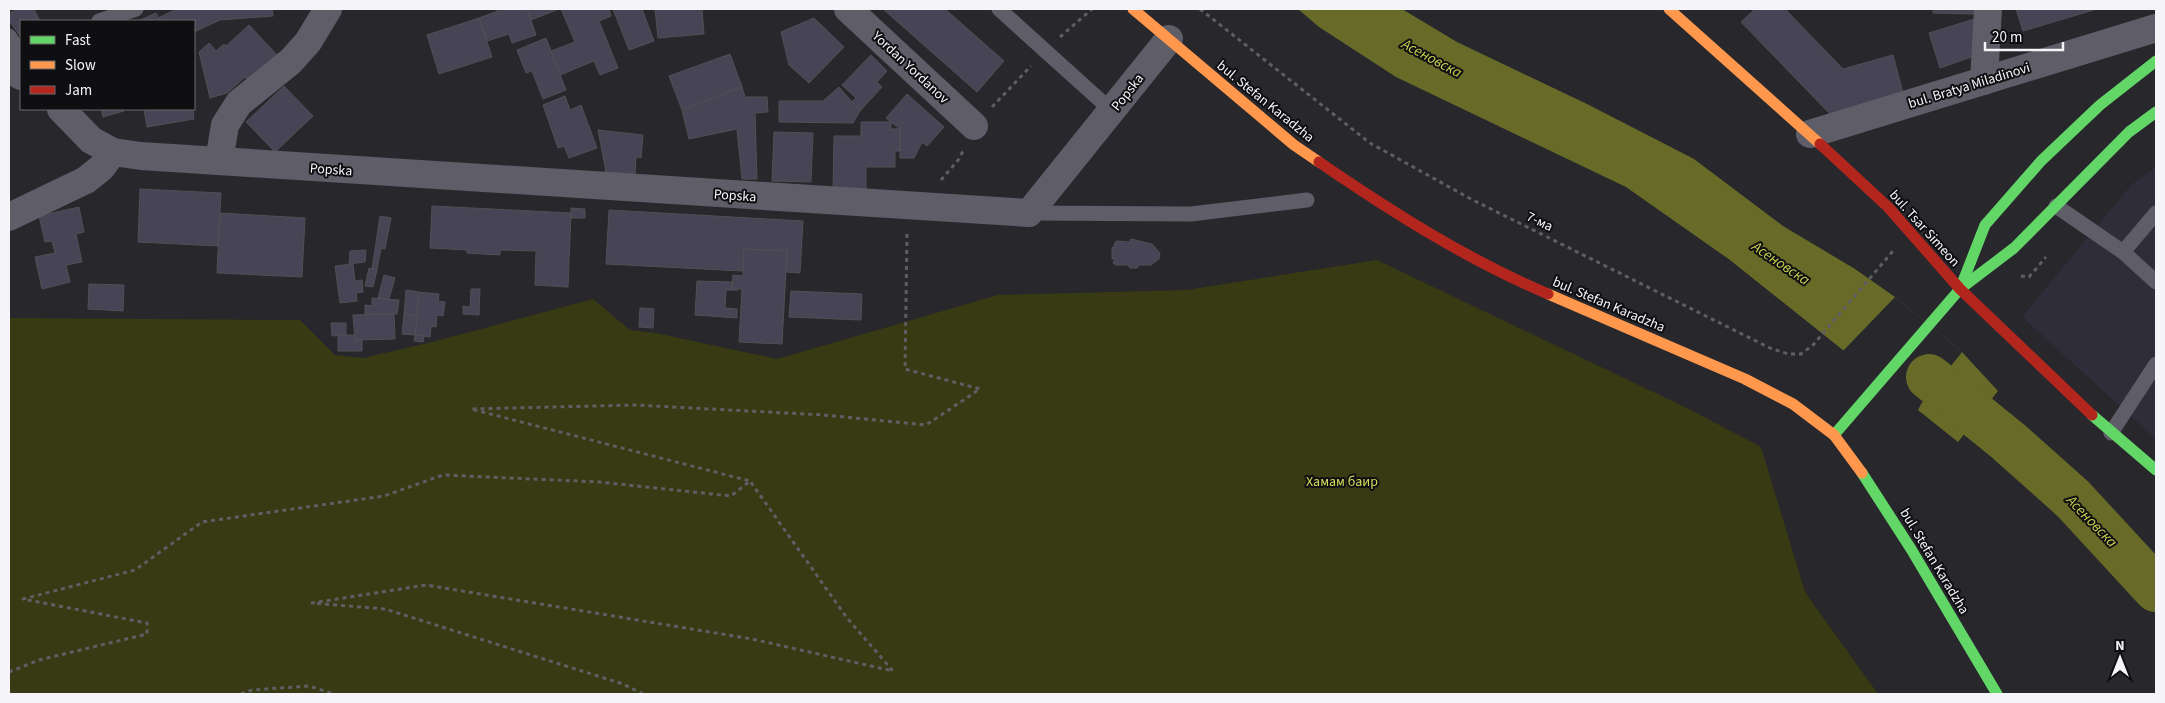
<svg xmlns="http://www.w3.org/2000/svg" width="2165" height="703" font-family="'Source Sans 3',sans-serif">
  <rect width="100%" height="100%" fill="#27272c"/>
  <path fill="#2e2d39" d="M2156,167V439L2022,317L2131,185Z"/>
  <path fill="#373a12" d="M1377,260L1691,410L1761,447L1805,592L1878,694H9V318L300,320L335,355L363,358L432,342L593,299L630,330L656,333L777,359L998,295L1186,290Z"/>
  <path fill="#676b27" d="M1298,9H1402L1457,42L1587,104L1694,159L1783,226L1855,269L1895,297L1962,352L1998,391L1958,442L1730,260L1626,187L1396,77L1319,27Z"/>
  <path fill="#27272c" d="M1895,297L1962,352L1921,404L1917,412L1842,352Z"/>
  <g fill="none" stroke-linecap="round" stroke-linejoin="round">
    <path stroke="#676b27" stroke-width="46" d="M1929,377L2008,441L2073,499L2156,589"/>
  </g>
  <g fill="#474455" stroke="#505054">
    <path d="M19,9H34L40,21H21V37L9,21V13Z"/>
    <path d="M177,9H272L273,16L220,20L194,32V21H160L158,18Z"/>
    <path d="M497,9H527L536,35L512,43L509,34L487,41L479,18L498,11Z"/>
    <path d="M527,9H559L531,20Z"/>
    <path d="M561,9H609L611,16L599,21L618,68L600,75L594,61L560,75L551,51L575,42Z"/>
    <path d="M613,9H642L654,41L629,50Z"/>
    <path d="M655,9H702L704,34L658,38Z"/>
    <path d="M883,9H945L1004,61L977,92Z"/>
    <path d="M1755,9H1785L1843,69L1893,55L1903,93L1830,114L1741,22Z"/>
    <path d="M1933,9H1974V14L1933,13Z"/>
    <path d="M2016,9H2097L2023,31Z"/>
    <path d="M156,13L160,21H138Z"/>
    <path d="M1981,17L1983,53L1940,68L1929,33Z"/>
    <path d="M479,18L492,57L439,74L427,35Z"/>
    <path d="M814,18L844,47L809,83L789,65L781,32Z"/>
    <path d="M249,25L278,56L249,81L245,77L227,93L210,98L199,52L209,43L216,51L224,44L226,46Z"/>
    <path d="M546,38L566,90L543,99L532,71L526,73L517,50Z"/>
    <path d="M730,54L742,87L682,110L669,76Z"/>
    <path d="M871,55L887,71L877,82L882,87L860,111L852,102L856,98L842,85Z"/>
    <path d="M284,86L313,116L275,152L246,122Z"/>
    <path d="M742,87L745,97H767L768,112L755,113L757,179H742L737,129L689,139L682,110Z"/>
    <path d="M839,87L860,111L853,123L779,122V101H823Z"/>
    <path d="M907,94L944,127L927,146L922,142L914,158H900V129L886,118Z"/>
    <path d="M565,96L570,110L581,105L597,148L569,158L564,146L558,148L543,105Z"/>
    <path d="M101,109H123L124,111L103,117Z"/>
    <path d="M144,109H193L194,119L147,127Z"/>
    <path d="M861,122H891V129H900V151H895V167H866V192H833L834,136H861Z"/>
    <path d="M598,130L643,135L641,158L636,157L635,175L606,172Z"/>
    <path d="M774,132L813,133L811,182L772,181Z"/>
    <path d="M140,189L221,193L218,246L138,242Z"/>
    <path d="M432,206L571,213L568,287L535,285L536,251L500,250V255L467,253V250L430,248Z"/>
    <path d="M79,207L84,232L76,234L82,262L66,265L70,282L42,289L35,257L55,253L52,241L45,242L39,216Z"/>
    <path d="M571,208L585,209V218H571Z"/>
    <path d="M609,210L803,221L800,273L786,272L787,251L744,249L743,271L606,264Z"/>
    <path d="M220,213L305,218L302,277L217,273Z"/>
    <path d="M380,216L391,218L385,249L381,248L377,270L372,269Z"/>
    <path d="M1131,239L1152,244L1160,253L1159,259L1151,265H1139L1137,268H1130L1128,265H1116L1113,263L1115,259H1112V247H1116L1114,245L1116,241L1129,242Z"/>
    <path d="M744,249L787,251L782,344L739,342L742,289H732L733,275L743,276Z"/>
    <path d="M366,250L365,262L349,264L350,251Z"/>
    <path d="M353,264L355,281L362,280L363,292L356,293L357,301L340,303L335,266Z"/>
    <path d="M369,268L377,270L373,287L365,286Z"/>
    <path d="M384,275L395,278L389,299L378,298Z"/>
    <path d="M697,281L732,282V289L738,290H726L725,308L737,309V318L695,315Z"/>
    <path d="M89,284L124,285L123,311L88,309Z"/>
    <path d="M471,289H480L479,315L463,314V306L470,307Z"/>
    <path d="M406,290L419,292L417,316L404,314Z"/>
    <path d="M791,291L862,294L861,320L789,317Z"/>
    <path d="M419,292L439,294L438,301L445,302L443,316L437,315L436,327L431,326L430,337L415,335Z"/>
    <path d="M372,298L399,300L397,314H365V305L372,306Z"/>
    <path d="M640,308L654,309L653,328L639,327Z"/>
    <path d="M394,314L395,339L355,340L353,315Z"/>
    <path d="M404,314L417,316L415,335L402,334Z"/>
    <path d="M331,323H346V335L332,336Z"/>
    <path d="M338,335H355V340H362V351H338Z"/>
    <path d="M415,335L424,336L423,342L414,341Z"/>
  </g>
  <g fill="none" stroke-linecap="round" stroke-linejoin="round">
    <g stroke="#5e5e65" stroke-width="3" stroke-dasharray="4 4" stroke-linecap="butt">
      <path d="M1200,9L1370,143L1469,198L1770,348L1788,354H1801L1813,345L1893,251"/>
      <path d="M1060,37L1092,9"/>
      <path d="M992,107L1031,66"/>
      <path d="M941,180L959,159L964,149"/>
      <path d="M2021,276L2029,277L2046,257"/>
      <path d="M9,672L39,660L147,634V623L23,599L135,570L202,522L384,496L443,475L599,482L731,496L750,481L471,409L635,405L824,415L926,425L980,389L905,369L907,232"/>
      <path d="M241,694L252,690L309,686L334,694"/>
      <path d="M643,694L623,684L385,609L312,603L426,585L752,639L893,671L847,618L750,481"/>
    </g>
    <g stroke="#5e5d68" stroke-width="15">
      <path d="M999,9L1112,111"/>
      <path d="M99,21L136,9"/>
      <path d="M9,36L17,48L15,72"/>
      <path d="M2056,206L2123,252L2156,282"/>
      <path d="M1029,213L1191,214L1307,200"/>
      <path d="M2123,252L2156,213"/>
      <path d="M2111,433L2156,364"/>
    </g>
    <g stroke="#5e5d68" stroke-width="28">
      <path d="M848,9L974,126"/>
      <path d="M9,71L15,72L21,76"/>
      <path d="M1984,81L1988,9"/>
      <path d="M61,109L91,140L113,152L141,156L1029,213L1169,39"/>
      <path d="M1810,134L2156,28"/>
      <path d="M219,161L225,125L239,103L291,61L308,42L328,9"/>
      <path d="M9,217L86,180L101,168L113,152"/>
    </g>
    <g stroke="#63d668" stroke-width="11">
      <path d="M1960,289L1985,225L2041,161L2100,105L2156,61"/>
      <path d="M2092,415L2156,470"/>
      <path d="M1834,435L1960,289L2014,248L2129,132L2156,112"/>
      <path d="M1862,473L1911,549L1997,694"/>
    </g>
    <g stroke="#ff974d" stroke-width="11">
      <path d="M1133,9L1294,145L1319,162"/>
      <path d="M1669,9L1820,144"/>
      <path d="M1548,294L1745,379L1793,404L1834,435L1862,473"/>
    </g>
    <g stroke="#b3261e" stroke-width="11">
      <path d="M1820,144L1888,207L1960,289L2092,415"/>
      <path d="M1319,162C1392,212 1466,259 1548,294"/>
    </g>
  </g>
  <g text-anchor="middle" stroke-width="4" stroke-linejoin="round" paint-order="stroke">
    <g font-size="14" fill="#f4f4f9" stroke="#0f0f12">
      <text transform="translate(911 67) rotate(43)" y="5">Yordan Yordanov</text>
      <text transform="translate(1969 85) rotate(-17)" y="5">bul. Bratya Miladinovi</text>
      <text transform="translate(1127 92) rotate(-52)" y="5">Popska</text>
      <text transform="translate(1266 101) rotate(39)" y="5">bul. Stefan Karadzha</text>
      <text transform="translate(331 169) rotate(4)" y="5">Popska</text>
      <text transform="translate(735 195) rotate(4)" y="5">Popska</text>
      <text transform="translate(1540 221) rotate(26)" y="5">7-ма</text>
      <text transform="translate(1925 228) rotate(48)" y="5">bul. Tsar Simeon</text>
      <text transform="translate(1609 304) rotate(23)" y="5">bul. Stefan Karadzha</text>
      <text transform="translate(1935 561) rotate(59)" y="5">bul. Stefan Karadzha</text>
    </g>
    <g font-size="14" fill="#d3dc5a" stroke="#0f0f12">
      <text x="1342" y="486">Хамам баир</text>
    </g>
    <g font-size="15" font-style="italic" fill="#c9d24f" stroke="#0f0f12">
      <text transform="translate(1432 58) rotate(28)" y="5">Асеновска</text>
      <text transform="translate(1781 263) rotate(34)" y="5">Асеновска</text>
      <text transform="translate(2092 521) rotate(46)" y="5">Асеновска</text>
    </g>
  </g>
  <rect width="2165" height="703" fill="none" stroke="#f4f4f9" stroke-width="20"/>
  <rect x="20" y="20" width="175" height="90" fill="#0f0f12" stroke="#6b6b6e"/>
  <rect x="30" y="36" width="25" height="8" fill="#63d668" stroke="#6b6b6e"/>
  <text x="65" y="45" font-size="15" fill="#f4f4f9">Fast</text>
  <rect x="30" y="61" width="25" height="8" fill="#ff974d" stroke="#6b6b6e"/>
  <text x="65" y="70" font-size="15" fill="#f4f4f9">Slow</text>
  <rect x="30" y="86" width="25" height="8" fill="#b3261e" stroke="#6b6b6e"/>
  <text x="65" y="95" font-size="15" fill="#f4f4f9">Jam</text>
  <g transform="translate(2120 658)" stroke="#0f0f12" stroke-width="4" paint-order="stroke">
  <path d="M0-4L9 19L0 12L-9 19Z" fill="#f4f4f9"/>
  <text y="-8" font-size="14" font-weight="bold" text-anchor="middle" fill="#f4f4f9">N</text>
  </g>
  <path d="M1985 42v8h78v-8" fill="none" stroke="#f4f4f9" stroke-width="2.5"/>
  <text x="1992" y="42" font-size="15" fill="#f4f4f9" stroke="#0f0f12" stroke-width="4" paint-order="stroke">20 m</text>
</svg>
